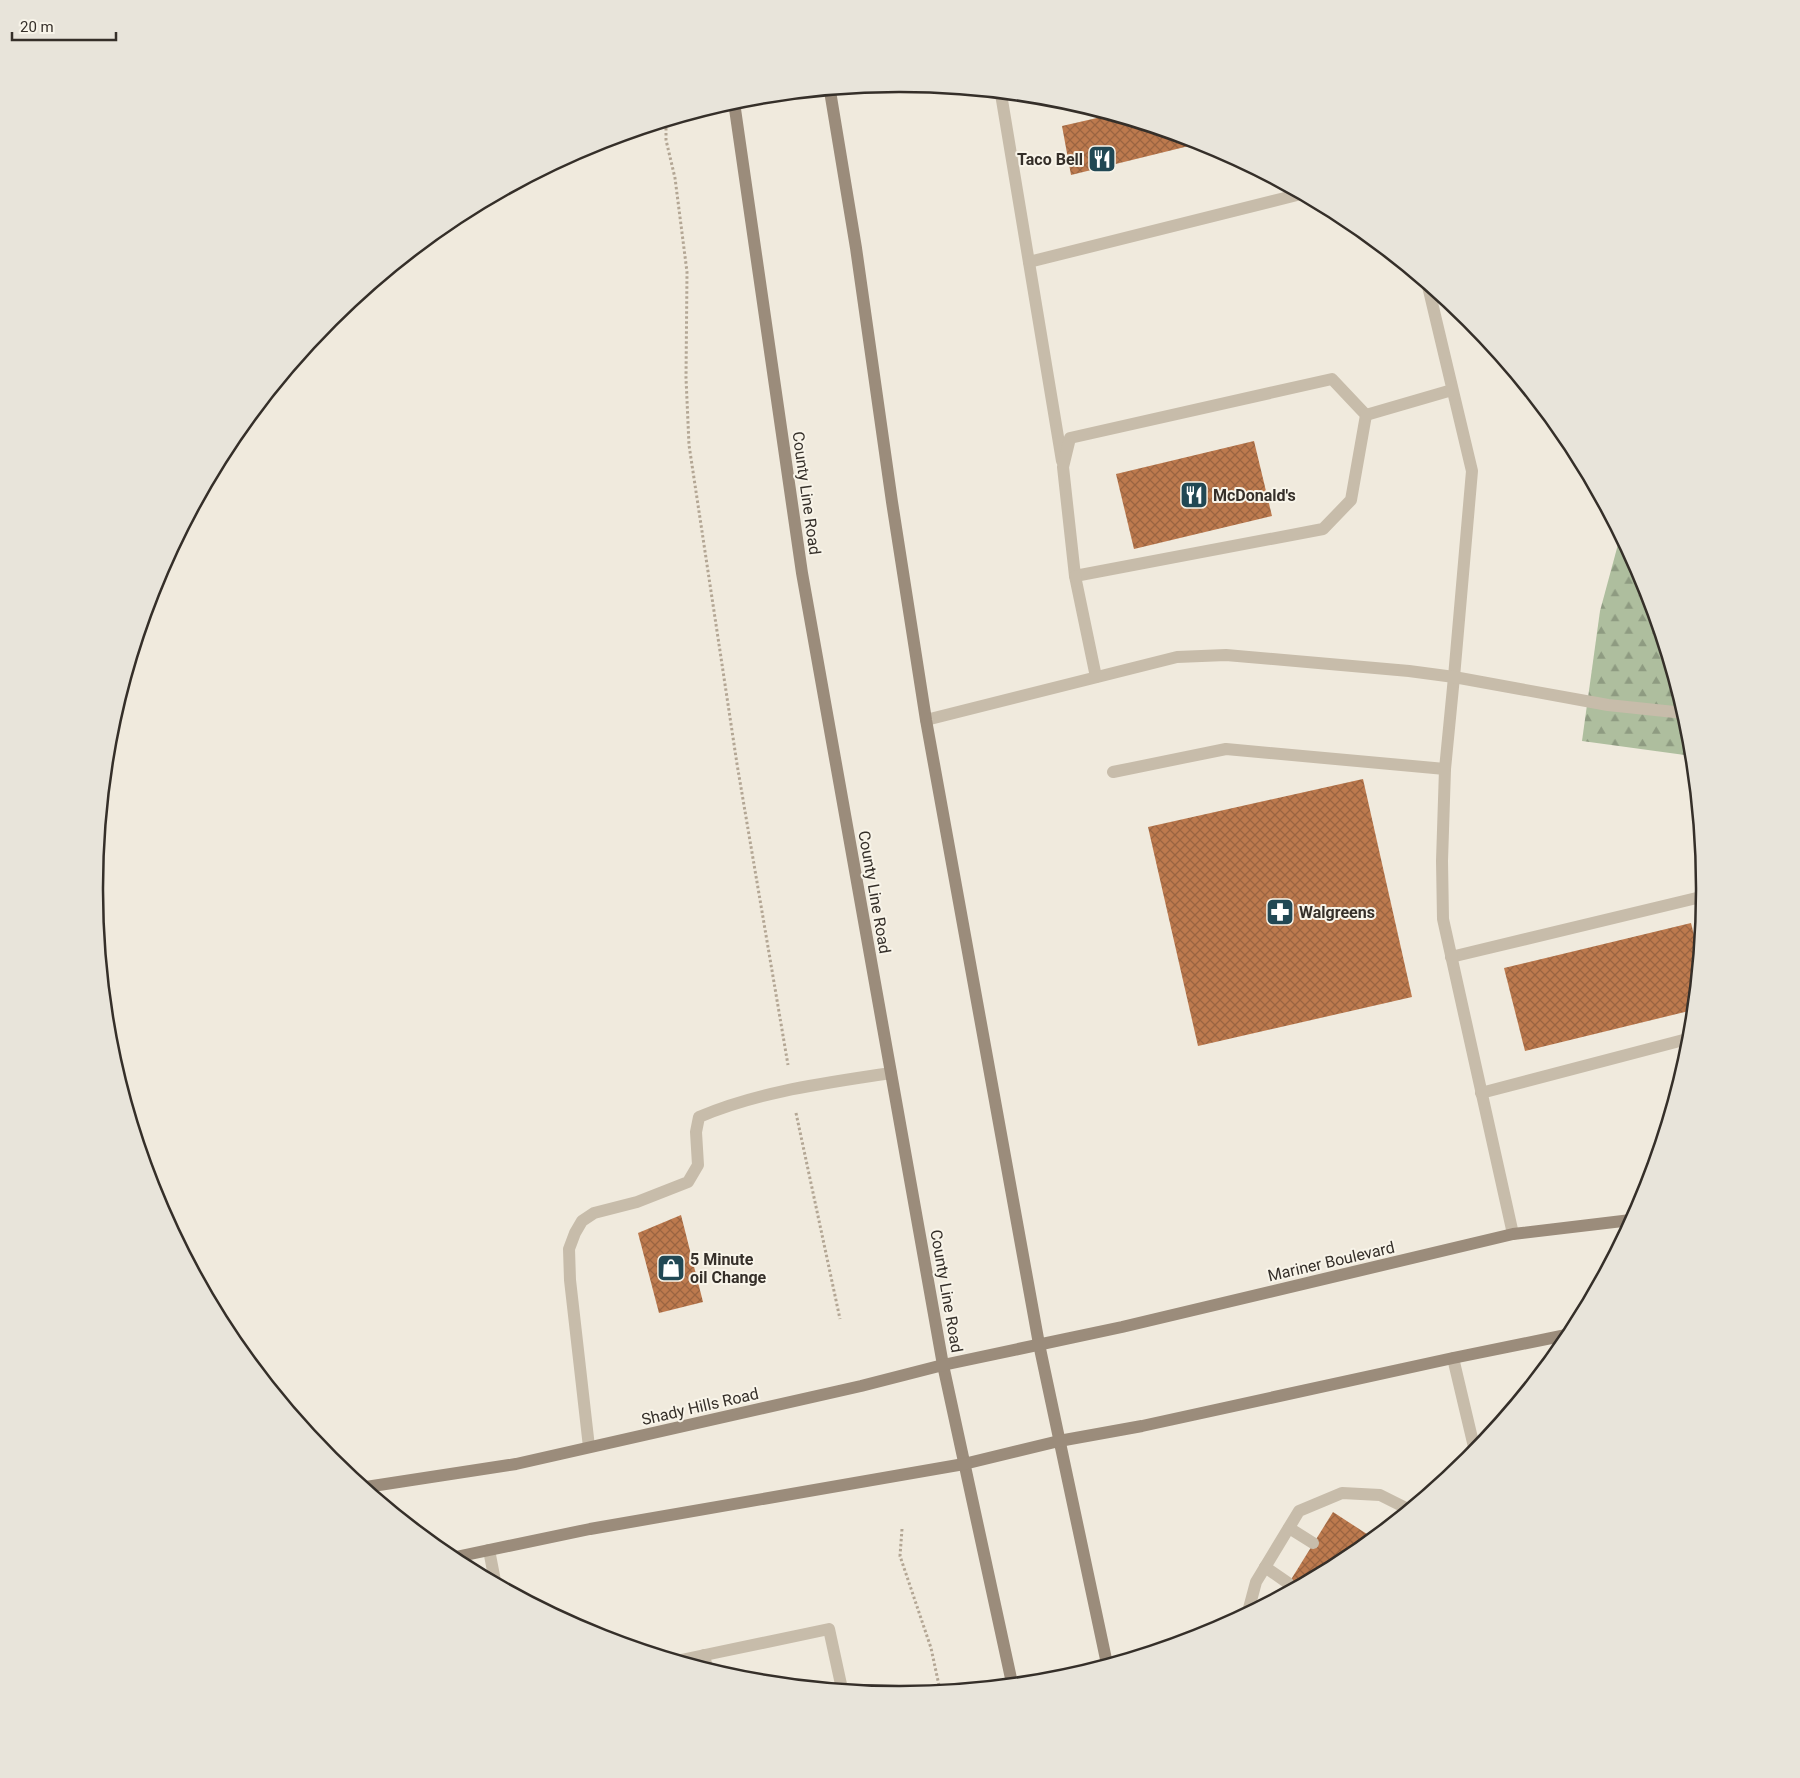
<svg xmlns="http://www.w3.org/2000/svg" width="1800" height="1778" font-family="Roboto,sans-serif">
  <defs>
    <pattern id="forest-firs" width="22" height="20" patternUnits="userSpaceOnUse" patternTransform="scale(1.25)"><rect width="22" height="20" fill="#aebe9e"/><path d="M5 1l3.5 6h-7zM16 11l3.5 6h-7z" fill="#8e9b81"/></pattern>
    <pattern id="building-cross-hatch" width="8" height="8" patternUnits="userSpaceOnUse" patternTransform="scale(1.25)"><rect width="8" height="8" fill="#bd7a4e"/><path d="M0 0l8 8M0 8l8-8" fill="none" stroke="#9a6441"/></pattern>
  </defs>
  <rect width="100%" height="100%" fill="#f0eadd"/>
  <path fill="url(#forest-firs)" d="M1620,537L1644,581L1690,732L1692,756L1582,741L1600,611Z"/>
  <g fill="url(#building-cross-hatch)">
    <path d="M1110,115L1184,138L1201,143L1071,175L1062,126Z"/>
    <path d="M1254,441L1272,516L1134,549L1116,474Z"/>
    <path d="M1363,779L1412,997L1198,1046L1148,827Z"/>
    <path d="M1691,923L1699,955L1693,1010L1525,1051L1504,968Z"/>
    <path d="M681,1215L703,1302L659,1313L638,1233Z"/>
    <path d="M1333,1512L1373,1538L1347,1559L1282,1594Z"/>
  </g>
  <g fill="none" stroke-linecap="round" stroke-linejoin="round">
    <g stroke="#b3a694" stroke-width="3" stroke-dasharray="2.5 2.5" stroke-linecap="butt">
      <path d="M666,123V140L675,178L687,272L686,378L689,445L737,764L788,1065"/>
      <path d="M796,1113L840,1319"/>
      <path d="M902,1529L900,1556L931,1648L940,1690"/>
    </g>
    <g stroke="#c7bcaa" stroke-width="12">
      <path d="M1001,94L1062,461"/>
      <path d="M1029,262L1301,194"/>
      <path d="M1428,286L1472,471L1454,677"/>
      <path d="M1332,379L1366,415L1351,500L1323,529L1075,576L1063,467L1070,438Z"/>
      <path d="M1366,415L1452,390"/>
      <path d="M1075,576L1096,677"/>
      <path d="M1113,772L1226,749L1445,769"/>
      <path d="M1451,957L1705,896"/>
      <path d="M1481,1093L1691,1038"/>
      <path d="M1453,1358L1475,1451"/>
      <path d="M589,1447L570,1280L569,1249L575,1233L582,1221L594,1213L637,1202L688,1182L698,1165L696,1132L699,1117C760,1091 826,1083 891,1073"/>
      <path d="M1289,1528L1313,1543"/>
      <path d="M489,1550L495,1581"/>
      <path d="M1265,1567L1288,1583"/>
      <path d="M1248,1612L1256,1582L1299,1511L1342,1493L1380,1495L1408,1509"/>
      <path d="M704,1655L707,1668"/>
      <path d="M681,1660L829,1629L842,1689"/>
    </g>
    <g stroke="#c7bcaa" stroke-width="12">
      <path d="M1454,677L1445,769L1442,861L1443,919L1513,1234"/>
      <path d="M926,720L1177,657L1226,655L1409,671L1454,677L1608,705L1684,713"/>
    </g>
    <g stroke="#9b8c7b" stroke-width="12">
      <path d="M830,91L856,248L892,502L926,720L1039,1344L1107,1664"/>
      <path d="M734,102L802,573L943,1365L1012,1683"/>
      <path d="M366,1487L516,1464L861,1386L943,1365L1122,1327L1513,1234L1631,1220"/>
      <path d="M451,1558L590,1529L964,1464L1059,1441L1142,1426L1453,1358L1571,1334"/>
    </g>
  </g>
  <defs>
    <symbol id="restaurant-square" viewBox="-11 -11 22 22"><rect x="-9" y="-9" width="18" height="18" rx="4" fill="#214854" stroke="#f8f4e9"/><path d="M-5-6h1v4h1v-4h1v4h1v-4h1v5L-1.5 .5V6h-2V.5L-5-1ZM5-6V6H3V1.5H1.5Q1.5-4 5-6Z" fill="#fff"/></symbol>
    <symbol id="pharmacy-square" viewBox="-11 -11 22 22"><rect x="-9" y="-9" width="18" height="18" rx="4" fill="#214854" stroke="#f8f4e9"/><path d="M-2-6h4v4h4v4h-4v4h-4v-4h-4v-4h4Z" fill="#fff"/></symbol>
    <symbol id="shop-square" viewBox="-11 -11 22 22"><rect x="-9" y="-9" width="18" height="18" rx="4" fill="#214854" stroke="#f8f4e9"/><path d="M-5-2.5h2.3a2.7 3.5 0 0 1 5.4 0H5L5.5 6h-11ZM-1.5-2.5h3a1.5 2.3 0 0 0-3 0Z" fill="#fff"/></symbol>
  </defs>
  <g fill-rule="evenodd">
    <use href="#restaurant-square" x="1086" y="143" width="32" height="32"/>
    <use href="#restaurant-square" x="1178" y="479" width="32" height="32"/>
    <use href="#pharmacy-square" x="1264" y="896" width="32" height="32"/>
    <use href="#shop-square" x="655" y="1252" width="32" height="32"/>
  </g>
  <g text-anchor="middle" stroke-width="4" stroke-linejoin="round" paint-order="stroke">
    <g font-size="16" font-weight="bold" fill="#352f29" stroke="#f8f4e9" text-anchor="start">
      <text x="1083" y="165" text-anchor="end">Taco Bell</text>
      <text x="1213" y="501">McDonald's</text>
      <text x="1299" y="918">Walgreens</text>
      <text x="690" y="1265">5 Minute<tspan x="690" dy="18">oil Change</tspan></text>
    </g>
    <g font-size="16" fill="#352f29" stroke="#f8f4e9">
      <text transform="translate(807 493) rotate(82)" y="6">County Line Road</text>
      <text transform="translate(875 892) rotate(80)" y="6">County Line Road</text>
      <text transform="translate(1331 1261) rotate(-13)" y="6">Mariner Boulevard</text>
      <text transform="translate(947 1291) rotate(80)" y="6">County Line Road</text>
      <text transform="translate(700 1406) rotate(-13)" y="6">Shady Hills Road</text>
    </g>
  </g>
  <path d="M0 0H1800V1778H0ZM899 92H900A796 796 0 0 1 1696 888V890A796 796 0 0 1 900 1686H899A796 796 0 0 1 103 890V888A796 796 0 0 1 899 92Z" fill="#e8e4da" fill-rule="evenodd"/>
  <path fill="none" stroke="#352f29" stroke-width="2.5" d="M899 92H900A796 796 0 0 1 1696 888V890A796 796 0 0 1 900 1686H899A796 796 0 0 1 103 890V888A796 796 0 0 1 899 92Z"/>
  <path d="M12 32v8h104v-8" fill="none" stroke="#352f29" stroke-width="2.5"/>
  <text x="20" y="32" font-size="15" fill="#352f29" stroke="#f8f4e9" stroke-width="4" paint-order="stroke">20 m</text>
</svg>
